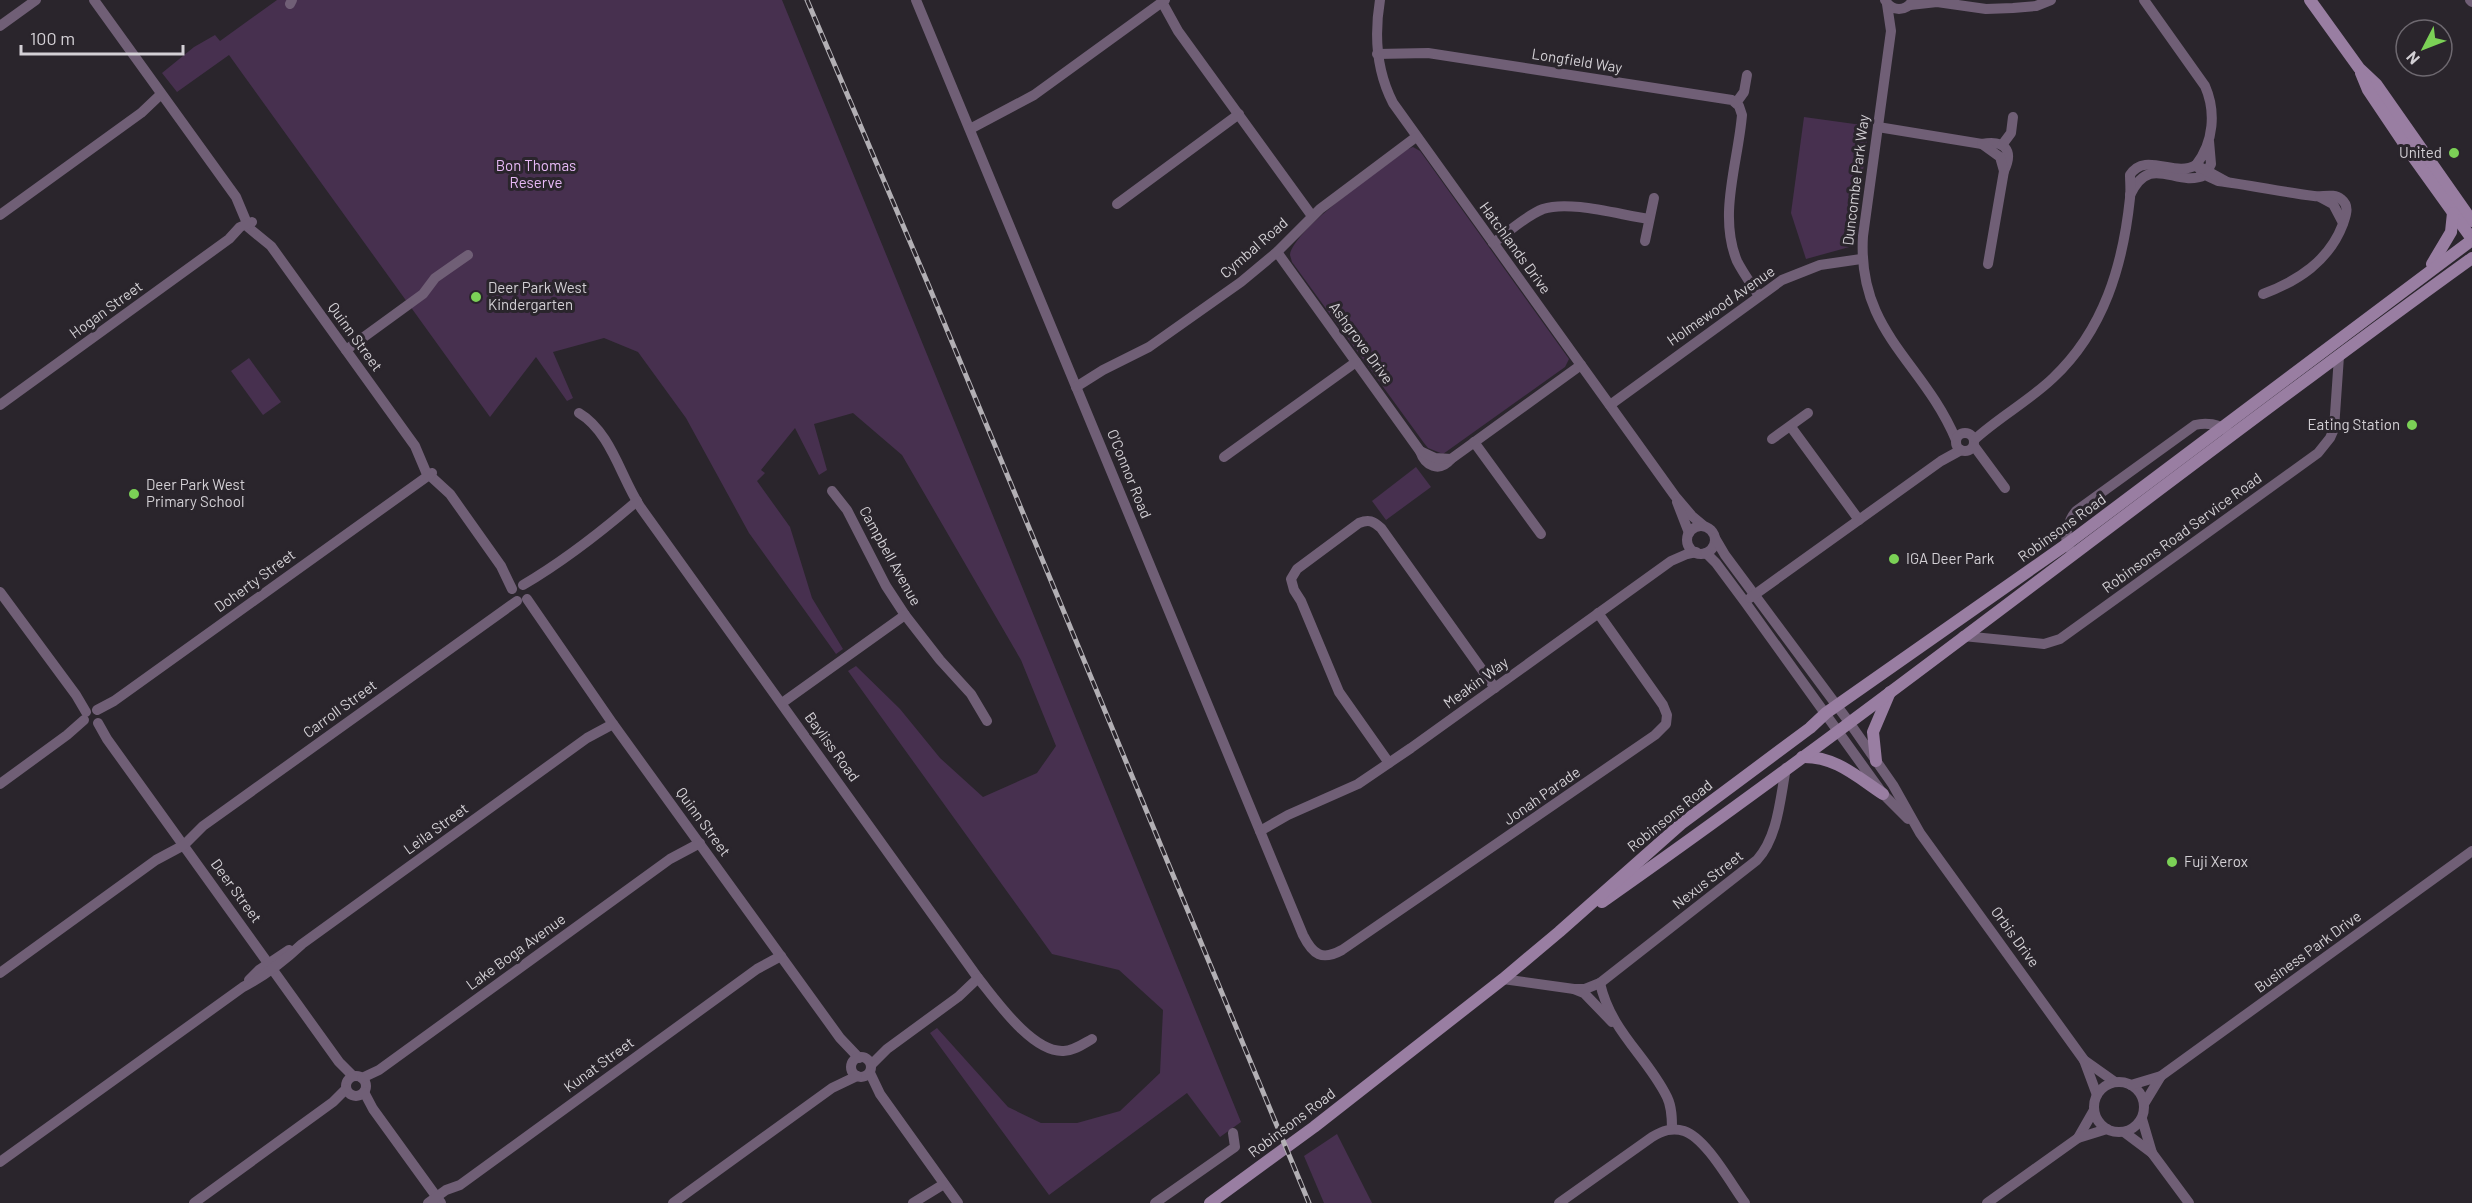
<svg xmlns="http://www.w3.org/2000/svg" width="2472" height="1203" font-family="Barlow,sans-serif">
  <rect width="100%" height="100%" fill="#2a252c"/>
  <g fill="#47304f">
    <path d="M277,0H782L1241,1122L1220,1137L1187,1093L1049,1195L930,1033L937,1028L1008,1107L1041,1123H1077L1120,1111L1160,1073L1163,1010L1119,970L1052,954L848,671L856,666L900,709L940,758L983,797L1037,773L1056,746L1021,660L902,455L853,413L814,424L827,470L819,475L795,428L761,470L765,473L757,481L790,527L812,598L843,649L836,654L749,533L686,418L638,352L604,338L553,352L573,398L567,401L536,357L490,417L229,55L177,92L162,73L194,47L215,35L220,41Z"/>
    <path d="M1804,117L1869,126L1853,246L1806,259L1791,213Z"/>
    <path d="M1413,147L1420,151L1428,162L1569,359L1565,367L1443,454L1428,448L1424,443L1292,262L1290,255C1294,228 1384,167 1408,149Z"/>
    <path d="M249,358L281,402L263,415L231,371Z"/>
    <path d="M1416,467L1431,487L1386,520L1372,501Z"/>
    <path d="M1337,1134L1372,1203H1324L1304,1156Z"/>
  </g>
  <g fill="none" stroke-linecap="round" stroke-linejoin="round">
    <g stroke="#705f76" stroke-width="10">
      <path d="M94,0L236,197L249,228L271,246L415,446L426,472L450,494L501,566L512,589"/>
      <path d="M916,0L1303,935C1313,955 1322,961 1342,950L1655,735L1666,724L1667,715L1663,705L1598,613"/>
      <path d="M1380,0C1374,36 1376,70 1393,103L1675,496L1692,516L1704,526"/>
      <path d="M1885,0C1892,12 1906,12 1913,0"/>
      <path d="M2144,0L2205,86C2216,111 2214,142 2196,165L2205,175L2211,164L2209,141"/>
      <path d="M2470,0L2472,2"/>
      <path d="M1162,2L1178,31L1312,216"/>
      <path d="M290,4L292,0"/>
      <path d="M1887,4L1891,31L1863,236C1857,332 1923,361 1956,440"/>
      <path d="M1910,5L1937,2L1986,9L2013,8L2036,6L2051,0"/>
      <path d="M0,26L36,0"/>
      <path d="M1377,54L1428,53L1732,100L1739,106L1742,115C1738,163 1718,215 1737,261C1743,273 1752,285 1759,296"/>
      <path d="M1736,103L1744,92L1747,75"/>
      <path d="M1878,127L1982,144C2005,140 2014,150 2004,171L1988,264"/>
      <path d="M970,129L1034,95L1165,0"/>
      <path d="M1982,144L2000,157L2004,171"/>
      <path d="M2002,145L2011,133L2013,117"/>
      <path d="M2130,195C2151,151 2176,189 2205,175L2218,181C2250,185 2282,192 2314,196C2323,197 2334,193 2341,199C2350,206 2346,215 2343,224C2329,261 2298,281 2263,294"/>
      <path d="M2320,197L2333,204L2343,223"/>
      <path d="M1117,204L1239,114"/>
      <path d="M0,215L141,113L161,94"/>
      <path d="M1645,241L1654,198"/>
      <path d="M1493,243C1509,232 1525,216 1543,209C1570,200 1620,215 1649,219"/>
      <path d="M1277,252L1420,451C1425,466 1439,473 1451,459L1581,365"/>
      <path d="M346,350L423,294L435,278L468,255"/>
      <path d="M1076,387L1103,370L1149,347L1241,282L1277,252L1320,209L1416,137"/>
      <path d="M0,405L229,239L240,227L252,222"/>
      <path d="M1610,405L1782,280L1820,265L1861,259"/>
      <path d="M579,413C611,432 621,478 641,508L978,978C996,1000 1031,1051 1062,1051C1072,1052 1083,1044 1092,1039"/>
      <path d="M1791,427L1859,520"/>
      <circle cx="1965" cy="442" r="9"/>
      <path d="M1772,439L1808,413"/>
      <path d="M1974,440C1999,417 2029,401 2053,378C2104,330 2123,265 2130,198C2131,190 2130,182 2130,175C2145,151 2175,178 2196,165L2227,182"/>
      <path d="M1474,442L1541,534"/>
      <path d="M1974,446L2005,488"/>
      <path d="M1420,451L1435,458L1451,459"/>
      <path d="M1224,457L1356,362"/>
      <path d="M832,491L847,510L886,586L905,615L940,660L971,694L987,721"/>
      <path d="M1677,502L1689,533"/>
      <circle cx="1701" cy="540" r="14"/>
      <path d="M1715,538L1725,555L1849,722L1893,785L1920,833L2084,1060L2115,1082"/>
      <path d="M2069,548C2063,537 2068,521 2076,511L2195,425C2206,422 2219,424 2227,431"/>
      <path d="M1706,553L1716,563L1745,602L1883,794L1908,819"/>
      <path d="M523,585C564,561 601,532 637,501"/>
      <path d="M0,592L76,695L86,712"/>
      <path d="M1750,598L1941,461L1961,450"/>
      <path d="M527,599L613,724L840,1038L859,1058"/>
      <path d="M1963,636L2044,644L2060,639L2318,453L2330,438L2334,429L2339,356"/>
      <path d="M782,703L905,615"/>
      <path d="M97,710L114,701L432,473"/>
      <path d="M98,723L107,739L339,1062L353,1076"/>
      <path d="M1389,763L1339,692L1301,601L1294,590L1291,579L1297,569L1359,523C1369,519 1373,521 1381,528L1495,688"/>
      <path d="M0,784L67,735L84,720"/>
      <path d="M1260,831L1288,815L1358,784L1411,748L1671,561L1687,554L1696,552"/>
      <path d="M0,973L156,860L184,845L203,826L517,601"/>
      <path d="M1503,979L1574,989H1585L1600,983L1757,860C1778,837 1780,799 1786,768"/>
      <path d="M249,980L259,970L289,950"/>
      <path d="M1600,983C1611,1032 1647,1056 1667,1097C1672,1107 1672,1119 1672,1129"/>
      <path d="M1574,989L1584,993L1612,1022"/>
      <circle cx="861" cy="1067" r="10"/>
      <path d="M2084,1060L2097,1095"/>
      <path d="M871,1065L887,1049L958,997L978,978"/>
      <path d="M870,1073L880,1094L958,1203"/>
      <circle cx="356" cy="1086" r="10"/>
      <path d="M362,1078L379,1070L670,859L700,843"/>
      <circle cx="2119" cy="1107" r="25"/>
      <path d="M2131,1085L2161,1076L2472,851"/>
      <path d="M364,1092L373,1109L441,1203"/>
      <path d="M2144,1104L2161,1076"/>
      <path d="M2142,1119L2152,1153"/>
      <path d="M2124,1132L2152,1153L2189,1203"/>
      <path d="M2078,1138L2094,1110"/>
      <path d="M0,1162L243,987C266,975 284,961 302,944L587,738L613,724"/>
      <path d="M194,1203L333,1102L346,1089"/>
      <path d="M428,1203L446,1190L460,1185L757,969L781,956"/>
      <path d="M673,1203L832,1088L857,1076"/>
      <path d="M913,1203L944,1184"/>
      <path d="M1155,1203L1235,1147L1233,1133"/>
      <path d="M1559,1203L1652,1137C1662,1131 1672,1127 1684,1131C1706,1138 1731,1184 1745,1203"/>
      <path d="M1987,1203L2078,1138L2107,1129"/>
    </g>
    <g stroke="#997ea2" stroke-width="12">
      <path d="M2310,0L2359,68L2376,84L2472,221"/>
      <path d="M2361,73L2368,90L2411,154L2472,239"/>
      <path d="M2432,264L2451,232L2453,213"/>
      <path d="M1802,757C1835,756 1856,776 1883,794"/>
      <path d="M1876,761L1873,732L1890,692"/>
      <path d="M1602,902C1897,695 2179,469 2472,258"/>
      <path d="M1210,1203L1314,1127L1503,979L1559,932L1681,824L1810,728L1826,713L2067,544L2472,240"/>
    </g>
    <defs>
      <path id="rail" d="M807,0L928,284L1309,1203"/>
    </defs>
    <use href="#rail" stroke="#b2afb4" stroke-width="5"/>
    <use href="#rail" stroke="#2a252c" stroke-width="3" stroke-dasharray="9" stroke-linecap="butt"/>
  </g>
  <g fill="#7bd156" stroke="#2a252c" stroke-width="2">
    <circle cx="2454" cy="153" r="6"/>
    <circle cx="476" cy="297" r="6"/>
    <circle cx="2412" cy="425" r="6"/>
    <circle cx="134" cy="494" r="6"/>
    <circle cx="1894" cy="559" r="6"/>
    <circle cx="2172" cy="862" r="6"/>
  </g>
  <g text-anchor="middle" stroke-width="6" stroke-linejoin="round" paint-order="stroke">
    <g font-size="15" fill="#d3d0d5" stroke="#2a252c">
      <text transform="translate(1577 61) rotate(9)" y="5">Longfield Way</text>
      <text transform="translate(1856 180) rotate(-83)" y="5">Duncombe Park Way</text>
      <text transform="translate(1254 248) rotate(-41)" y="5">Cymbal Road</text>
      <text transform="translate(1515 248) rotate(54)" y="5">Hatchlands Drive</text>
      <text transform="translate(1721 306) rotate(-35)" y="5">Holmewood Avenue</text>
      <text transform="translate(106 310) rotate(-36)" y="5">Hogan Street</text>
      <text transform="translate(355 337) rotate(54)" y="5">Quinn Street</text>
      <text transform="translate(1361 343) rotate(54)" y="5">Ashgrove Drive</text>
      <text transform="translate(1129 474) rotate(68)" y="5">O'Connor Road</text>
      <text transform="translate(2062 528) rotate(-36)" y="5">Robinsons Road</text>
      <text transform="translate(2182 533) rotate(-36)" y="5">Robinsons Road Service Road</text>
      <text transform="translate(890 556) rotate(61)" y="5">Campbell Avenue</text>
      <text transform="translate(255 581) rotate(-36)" y="5">Doherty Street</text>
      <text transform="translate(1476 683) rotate(-36)" y="5">Meakin Way</text>
      <text transform="translate(340 709) rotate(-36)" y="5">Carroll Street</text>
      <text transform="translate(832 747) rotate(54)" y="5">Bayliss Road</text>
      <text transform="translate(1542 796) rotate(-35)" y="5">Jonah Parade</text>
      <text transform="translate(1670 816) rotate(-39)" y="5">Robinsons Road</text>
      <text transform="translate(703 822) rotate(54)" y="5">Quinn Street</text>
      <text transform="translate(436 829) rotate(-36)" y="5">Leila Street</text>
      <text transform="translate(1708 880) rotate(-38)" y="5">Nexus Street</text>
      <text transform="translate(236 891) rotate(54)" y="5">Deer Street</text>
      <text transform="translate(2015 937) rotate(54)" y="5">Orbis Drive</text>
      <text transform="translate(516 952) rotate(-36)" y="5">Lake Boga Avenue</text>
      <text transform="translate(2308 952) rotate(-36)" y="5">Business Park Drive</text>
      <text transform="translate(599 1065) rotate(-36)" y="5">Kunat Street</text>
      <text transform="translate(1292 1123) rotate(-37)" y="5">Robinsons Road</text>
    </g>
    <g font-size="15" fill="#d3d0d5" stroke="#2a252c" text-anchor="start">
      <text x="2442" y="158" text-anchor="end">United</text>
      <text x="488" y="293">Deer Park West<tspan x="488" dy="17">Kindergarten</tspan></text>
      <text x="2400" y="430" text-anchor="end">Eating Station</text>
      <text x="146" y="490">Deer Park West<tspan x="146" dy="17">Primary School</tspan></text>
      <text x="1906" y="564">IGA Deer Park</text>
      <text x="2184" y="867">Fuji Xerox</text>
    </g>
    <g font-size="15" fill="#e7b9f6" stroke="#2a252c">
      <text x="536" y="171">Bon Thomas<tspan x="536" dy="17">Reserve</tspan></text>
    </g>
  </g>
  <g transform="translate(2424 48) rotate(228)"><circle r="28" fill="#2a252c" stroke="#6e6970" stroke-width="1.5"/>
  <path d="M0-4.5L10 22L0 15L-10 22Z" fill="#7bd156"/>
  <text y="-9" font-size="16" font-weight="bold" text-anchor="middle" fill="#d3d0d5">N</text>
  </g>
  <path d="M21 45v9h162v-9" fill="none" stroke="#d3d0d5" stroke-width="3"/>
  <text x="30" y="45" font-size="18" fill="#d3d0d5" stroke="#2a252c" stroke-width="4.5" paint-order="stroke">100 m</text>
</svg>
